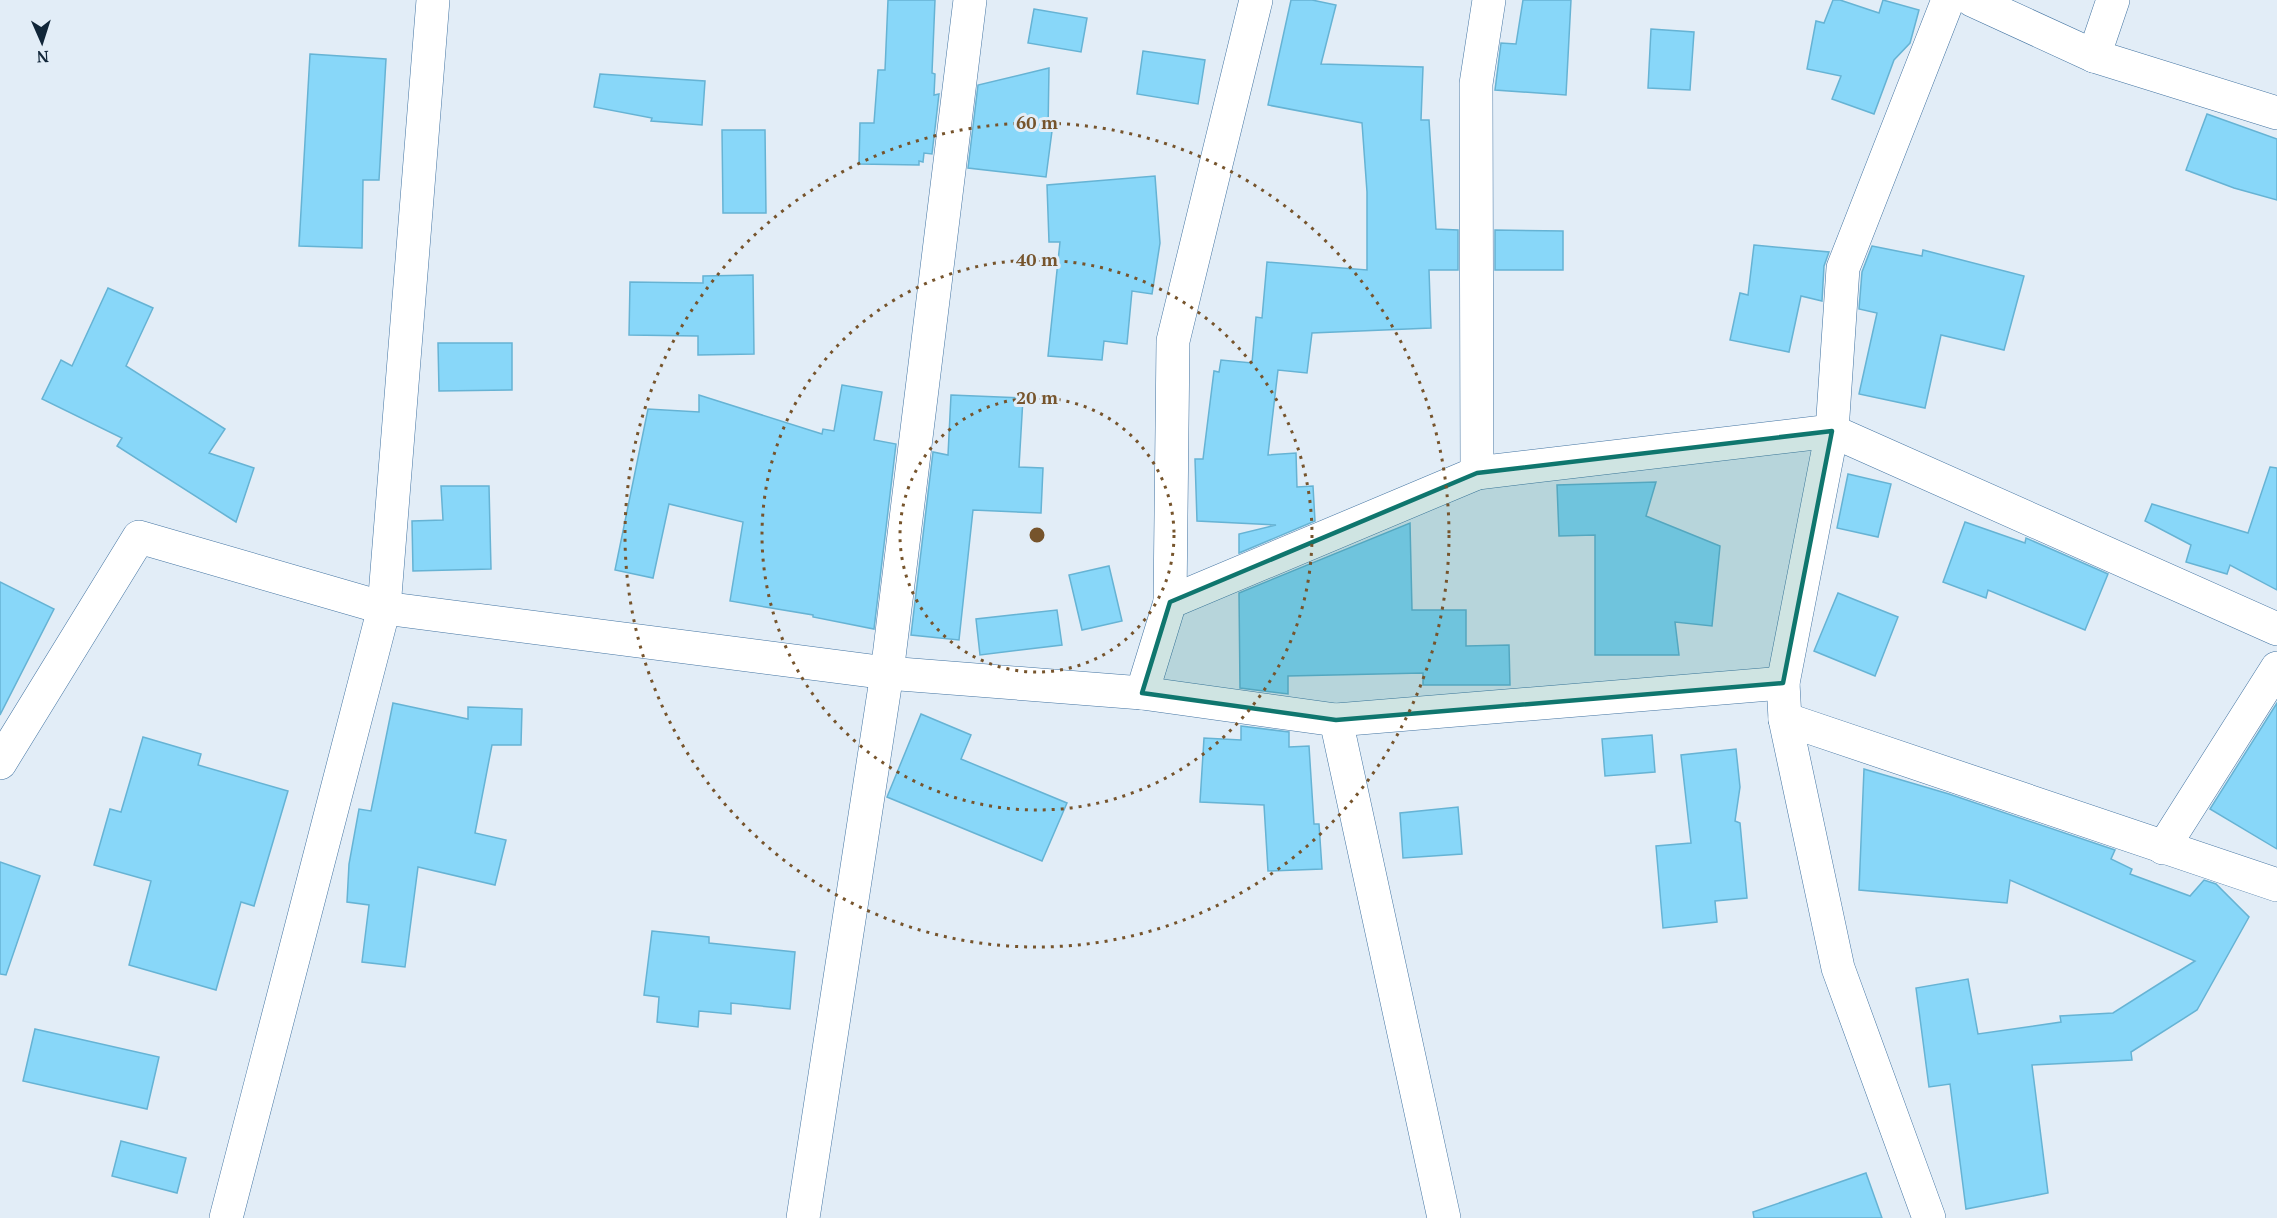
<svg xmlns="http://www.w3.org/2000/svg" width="2277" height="1218" font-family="'PT Serif',serif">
  <rect width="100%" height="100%" fill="#e2edf7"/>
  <g fill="#88d7f9" stroke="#66b3d4" stroke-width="1.5">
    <path d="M888,0H935L932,73L935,74L934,95L939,94L932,154L924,153L923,162L919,161V165L859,164L860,123H874L878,70H885Z"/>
    <path d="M1291,0H1312L1336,5L1321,64L1423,67L1421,120H1429L1436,229L1458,230V270H1429L1431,328L1312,333L1307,373L1278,370L1268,455L1296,453L1297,487L1313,486L1315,521L1239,553V534L1276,525L1197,521L1195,459H1203L1214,371L1219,372L1221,360L1252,363L1256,317L1262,318L1267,262L1367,270V192L1362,123L1268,105Z"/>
    <path d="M1523,0H1571L1566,95L1495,90L1501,43L1516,44Z"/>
    <path d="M1833,0H1840L1879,13L1883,0L1919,10L1910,43L1894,60L1874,114L1832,99L1841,76L1807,69L1816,21L1824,23Z"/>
    <path d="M1034,9L1087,18L1081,52L1028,43Z"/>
    <path d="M1651,29L1694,32L1690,90L1648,88Z"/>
    <path d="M1143,51L1205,60L1198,104L1137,94Z"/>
    <path d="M310,54L386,59L379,180H363L362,248L299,246Z"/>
    <path d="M1049,68L1048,131H1052L1046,177L968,168L978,85Z"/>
    <path d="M600,74L705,81L702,125L651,121L652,118L594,107Z"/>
    <path d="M2207,114L2277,139V200L2234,188L2186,170Z"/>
    <path d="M722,130H765L766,213H723Z"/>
    <path d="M1155,176L1160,243L1152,294L1132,291L1127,344L1104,341L1102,360L1048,356L1060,242H1049L1047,185Z"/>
    <path d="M1495,230L1563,231V270H1495Z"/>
    <path d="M1754,245L1829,252L1824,266L1822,301L1801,296L1789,352L1730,340L1740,293L1748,295Z"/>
    <path d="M1872,246L1922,256L1923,250L2024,276L2004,350L1941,335L1925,408L1859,394L1877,313L1859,309L1862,272Z"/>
    <path d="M753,275L754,354L698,355V336L629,335L630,282L703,283V276Z"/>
    <path d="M108,288L153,308L126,366L225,429L209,453L254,468L236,522L117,446L122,438L42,399L61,360L72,366Z"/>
    <path d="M438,343H512V390L439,391Z"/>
    <path d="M842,385L882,392L874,440L896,444L874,629L813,617V615L730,601L743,522L669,504L653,578L615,570L648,409L699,412V395L822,434L823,429L834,431Z"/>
    <path d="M951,395L1023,398L1019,467L1043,468L1041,513L973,510L959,640L911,635L933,452L948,455Z"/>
    <path d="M2270,467L2277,468V590L2230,565L2227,574L2186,562L2191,545L2145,521L2152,504L2248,533Z"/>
    <path d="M1848,474L1891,484L1878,537L1837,528Z"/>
    <path d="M1656,482L1646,516L1720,546L1712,626L1675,622L1679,655H1595V535L1559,536L1557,485Z"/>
    <path d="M441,486H489L491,569L413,571L412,521L443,520Z"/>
    <path d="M1965,522L2025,543L2026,538L2108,574L2085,630L1988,590L1986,598L1943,582Z"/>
    <path d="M1410,523L1412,610H1466V646L1509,645L1510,685H1423V673L1288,676V694L1240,688L1239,593Z"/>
    <path d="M1109,566L1122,621L1082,630L1069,575Z"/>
    <path d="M0,582L54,609L0,715Z"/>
    <path d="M1838,593L1898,617L1875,676L1814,651Z"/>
    <path d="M1057,610L1062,645L980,655L976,619Z"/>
    <path d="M393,703L468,719V707L522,709L521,745H492L475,833L506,840L495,885L418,867L405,967L362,962L369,905L347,902L349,864L359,809L371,811Z"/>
    <path d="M2277,703V849L2210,809Z"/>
    <path d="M921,714L971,735L961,759L1067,803L1042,861L887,797Z"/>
    <path d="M1241,726L1289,732V747L1309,746L1314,824H1319L1322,869L1268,871L1264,805L1200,802L1204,738L1241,740Z"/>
    <path d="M1652,735L1655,772L1605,776L1602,739Z"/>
    <path d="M143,737L201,754L198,765L288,791L254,906L241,902L216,990L129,965L151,881L94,865L110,809L121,812Z"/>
    <path d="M1736,749L1740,787L1735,821L1740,823L1747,898L1715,901L1717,922L1663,928L1656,846L1691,843L1681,755Z"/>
    <path d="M1864,769L1949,794L2115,850L2111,859L2132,869L2130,874L2190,896L2204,880L2216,884L2249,917L2197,1010L2131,1052L2132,1060L2032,1065L2048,1193L1966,1209L1950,1084L1929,1087L1916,988L1968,979L1978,1034L2061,1022L2060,1016L2113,1013L2195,961L2010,880L2007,903L1859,890Z"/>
    <path d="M1458,807L1462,854L1403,858L1400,813Z"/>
    <path d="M0,862L40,876L6,975L0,974Z"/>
    <path d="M652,931L709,937V943L795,952L790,1009L731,1003V1014L699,1011L698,1027L657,1022L659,997L644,995Z"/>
    <path d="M35,1029L159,1057L147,1109L23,1081Z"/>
    <path d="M121,1141L186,1158L177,1193L112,1176Z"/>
    <path d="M1866,1173L1882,1218H1754L1753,1212Z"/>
  </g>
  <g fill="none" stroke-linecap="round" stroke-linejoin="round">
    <defs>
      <g id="street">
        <path d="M1972,0L2094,56L2277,113"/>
        <path d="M2094,56L2113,0"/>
        <path d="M1477,473L1476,84L1489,0"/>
        <path d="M1170,602L1173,341L1256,0"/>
        <path d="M1142,693L1336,720L1783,683"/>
        <path d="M1785,719L2277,885"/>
        <path d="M1336,720L1444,1218"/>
        <path d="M0,763L139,537L384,608L887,673L1142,693L1170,602L1477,473L1832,431L2277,629"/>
        <path d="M2163,848L2277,668"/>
        <path d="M226,1218L384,608L433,0"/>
        <path d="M803,1218L887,673L970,0"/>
        <path d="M1929,1218L1838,968L1785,719L1783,683L1832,431L1843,268L1948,0"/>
      </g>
    </defs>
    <use href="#street" stroke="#4374a2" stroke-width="34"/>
    <use href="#street" stroke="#fff" stroke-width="33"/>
  </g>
  <path fill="#0f766e" fill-opacity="0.2" stroke="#0f766e" stroke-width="4.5" stroke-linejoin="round" d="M1832,431L1783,683L1336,720L1142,693L1170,602L1477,473Z"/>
  <g fill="none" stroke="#76542c" stroke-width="3" stroke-dasharray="3 6">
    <circle cx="1037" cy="535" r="137"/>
    <circle cx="1037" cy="535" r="275"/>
    <circle cx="1037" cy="535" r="412"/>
  </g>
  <circle cx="1037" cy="535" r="9" fill="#76542c" stroke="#e2edf7" stroke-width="3"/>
  <g font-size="18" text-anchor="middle" font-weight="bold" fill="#76542c" stroke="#e2edf7" stroke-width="6" stroke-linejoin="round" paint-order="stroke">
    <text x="1037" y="129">60 m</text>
    <text x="1037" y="266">40 m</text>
    <text x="1037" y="404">20 m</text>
  </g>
  <g transform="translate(42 42) rotate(177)" stroke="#e2edf7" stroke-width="4.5" paint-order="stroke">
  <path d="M0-4.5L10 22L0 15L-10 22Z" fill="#112639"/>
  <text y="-9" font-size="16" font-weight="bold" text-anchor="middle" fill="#112639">N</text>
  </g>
</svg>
